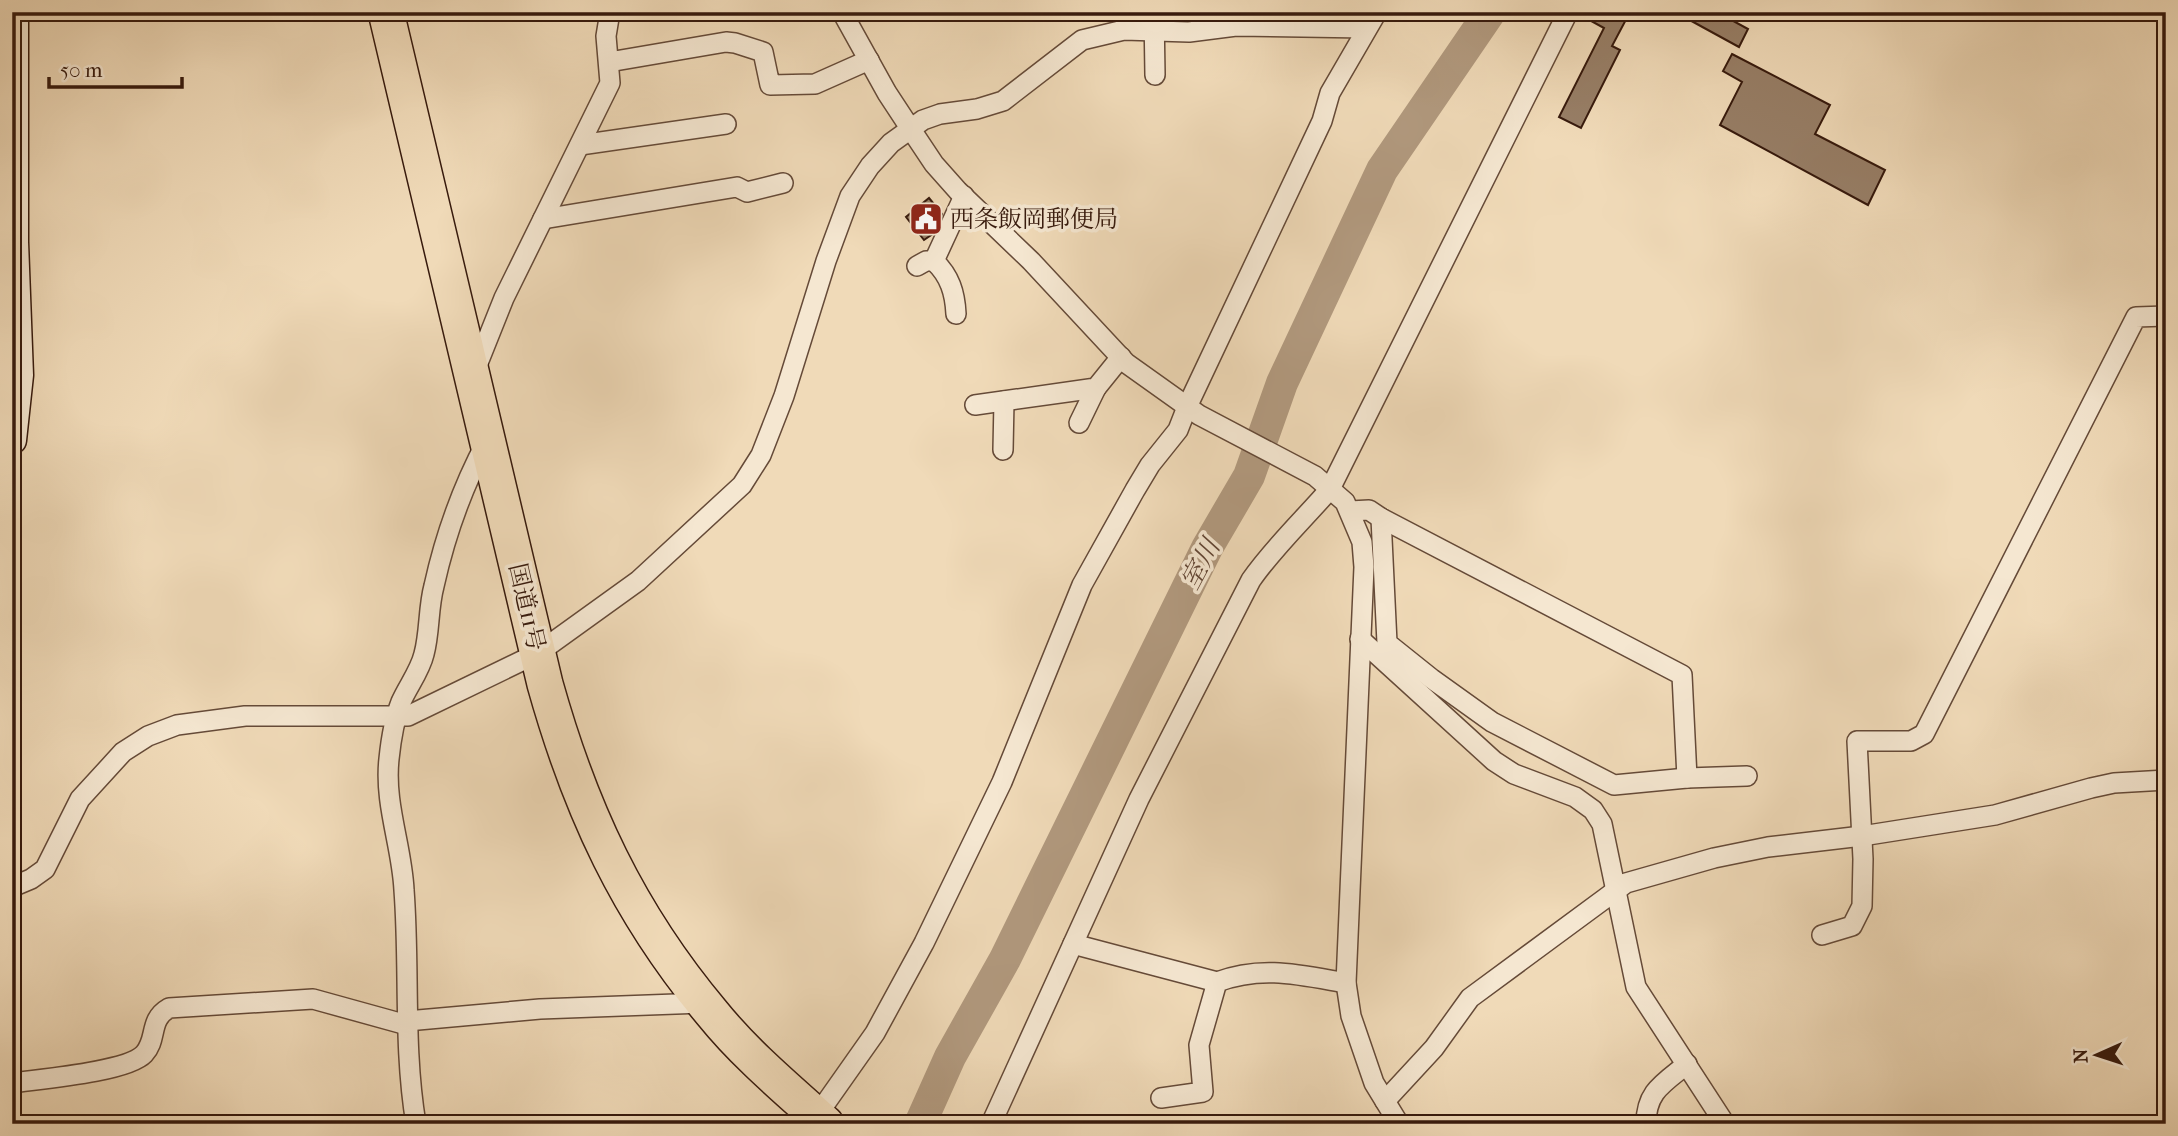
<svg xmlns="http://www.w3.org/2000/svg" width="2178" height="1136" font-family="'IM FELL French Canon','Noto Serif JP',serif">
  <rect width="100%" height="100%" fill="#f0dab8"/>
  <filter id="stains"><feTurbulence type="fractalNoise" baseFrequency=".00286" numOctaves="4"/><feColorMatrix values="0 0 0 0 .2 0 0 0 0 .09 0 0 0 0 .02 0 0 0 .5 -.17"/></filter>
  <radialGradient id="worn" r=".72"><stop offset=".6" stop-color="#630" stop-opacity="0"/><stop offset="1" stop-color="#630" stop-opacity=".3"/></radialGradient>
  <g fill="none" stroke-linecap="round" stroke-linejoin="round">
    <path stroke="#b1997e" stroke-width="32" d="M920,1124L950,1057L1005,959L1207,548L1249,476L1282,383L1382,170L1490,12"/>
  </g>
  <g fill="#977e66" stroke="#371a0d" stroke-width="2">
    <path d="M1580,12H1630L1612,46L1620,50L1581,128L1559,117L1604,28L1580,15Z"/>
    <path d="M1675,12H1717L1748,29L1739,47Z"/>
    <path d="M1732,54L1830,105L1815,134L1885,170L1868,205L1720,125L1742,82L1723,71Z"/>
    <path d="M929,198L942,214L934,233L924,240L906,217Z"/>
  </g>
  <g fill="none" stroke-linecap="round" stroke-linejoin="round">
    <defs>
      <g id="street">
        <path d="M842,12L887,93L910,128L934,164L958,191L1031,261L1126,363L1199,415L1315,476L1345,502L1362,542L1364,567L1346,983L1351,1016L1374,1083L1399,1124"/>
        <path d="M1154,12L1155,75"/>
        <path d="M609,62L726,42L735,43L763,52L770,85L815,84L869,60"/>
        <path d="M580,145L726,124"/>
        <path d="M543,219L737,187L747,192L783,183"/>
        <path d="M934,261L964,196"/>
        <path d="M917,266L926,261H934C950,276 955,293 956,314"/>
        <path d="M474,373L504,298L610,83L606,36L610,12"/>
        <path d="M975,405L1096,388L1121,357"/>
        <path d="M1079,423L1096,388"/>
        <path d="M1003,450L1004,401"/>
        <path d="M1350,511L1369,510L1381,518L1682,675L1687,778"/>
        <path d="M1381,518L1387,643L1432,679L1492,722L1614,785L1687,778L1747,776"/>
        <path d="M1360,639L1494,761L1514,774L1575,797L1593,810L1602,824L1636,987L1725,1124"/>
        <path d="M12,887L31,879L45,869L80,799L123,752L148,736L177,725L245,716H408L538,653L638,581L742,485L761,455L784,396L826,261L850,196L870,166L891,143L923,120L940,114L977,109L1003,101L1082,40L1124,30L1189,32L1236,26L1366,28"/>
        <path d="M1822,935L1852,926L1862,906L1863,859L1857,741H1911L1924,734L2136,317L2166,316"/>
        <path d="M1073,944L1217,982"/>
        <path d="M407,1021L540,1009L703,1003"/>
        <path d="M12,1083C40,1079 127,1072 144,1054C158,1039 148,1020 169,1008L313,999L407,1025"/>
        <path d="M1161,1098L1203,1092L1199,1045L1217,982C1262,965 1300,975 1346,983"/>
        <path d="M1385,1101L1434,1048L1470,998L1626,883L1714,858L1768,847L1862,836L1995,815L2091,788L2114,783L2166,780"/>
        <path d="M813,1121L875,1033L924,943L1002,782L1082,585L1135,490L1150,465L1178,430L1187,407L1322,121L1330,93L1377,12"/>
        <path d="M416,1124C403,1046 410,969 404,890C402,846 384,804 389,759C391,739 394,720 401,702C408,686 420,671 424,654C430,632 428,608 434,586C445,536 463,486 487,441"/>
        <path d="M991,1124L1139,799L1251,580C1274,547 1304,519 1330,489L1568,12"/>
        <path d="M1646,1124C1646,1091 1664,1083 1687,1064"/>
      </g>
      <path id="secondary" d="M12,440L19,375L14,242V12"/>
      <path id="highway" d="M386,12L545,684C580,809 628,913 712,1013C745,1054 787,1089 826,1124"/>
    </defs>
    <use href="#street" stroke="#654a38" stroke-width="22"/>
    <use href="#secondary" stroke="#371a0d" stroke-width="31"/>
    <use href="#highway" stroke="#371a0d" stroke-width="38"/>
    <use href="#street" stroke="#f5e7d1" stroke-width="19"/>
    <use href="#secondary" stroke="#f5e7d1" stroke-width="28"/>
    <use href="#highway" stroke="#f0dab8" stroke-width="35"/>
  </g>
  <defs>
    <symbol id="civic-square" viewBox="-11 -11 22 22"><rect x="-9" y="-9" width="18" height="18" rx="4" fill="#8f2418" stroke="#f5e7d1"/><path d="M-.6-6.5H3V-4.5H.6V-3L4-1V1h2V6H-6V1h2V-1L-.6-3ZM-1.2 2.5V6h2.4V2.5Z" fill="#fff"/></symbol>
  </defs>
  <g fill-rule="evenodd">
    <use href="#civic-square" x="907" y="200" width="38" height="38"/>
  </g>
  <g text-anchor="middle" stroke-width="7" stroke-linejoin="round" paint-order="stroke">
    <g font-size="24" fill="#371a0d" stroke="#f5e7d1" text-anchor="start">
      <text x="950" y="227">西条飯岡郵便局</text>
    </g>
    <g font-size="24" fill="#371a0d" stroke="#f5e7d1">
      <text transform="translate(527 607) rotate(77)" y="8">国道11号</text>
    </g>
    <g font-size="26" font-style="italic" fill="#624635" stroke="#f5e7d1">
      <text transform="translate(1200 564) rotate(-62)" y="9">室川</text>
    </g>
  </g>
  <rect width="2178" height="1136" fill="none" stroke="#f0dab8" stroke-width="42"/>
  <rect x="14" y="14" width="2150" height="1108" fill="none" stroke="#371a0d" stroke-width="3.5"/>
  <rect x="21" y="21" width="2136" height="1094" fill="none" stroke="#371a0d" stroke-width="2"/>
  <g transform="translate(2097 1055) rotate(267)" stroke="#f5e7d1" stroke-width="5" paint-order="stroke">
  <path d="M0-5L12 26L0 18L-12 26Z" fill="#371a0d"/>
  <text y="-10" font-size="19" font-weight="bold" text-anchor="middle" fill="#371a0d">N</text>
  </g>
  <path d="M49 77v10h133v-10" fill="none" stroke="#371a0d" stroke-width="3.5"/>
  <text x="60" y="77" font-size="21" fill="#371a0d" stroke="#f5e7d1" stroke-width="5" paint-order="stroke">50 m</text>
  <rect width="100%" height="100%" filter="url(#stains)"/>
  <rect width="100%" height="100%" fill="url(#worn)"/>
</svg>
